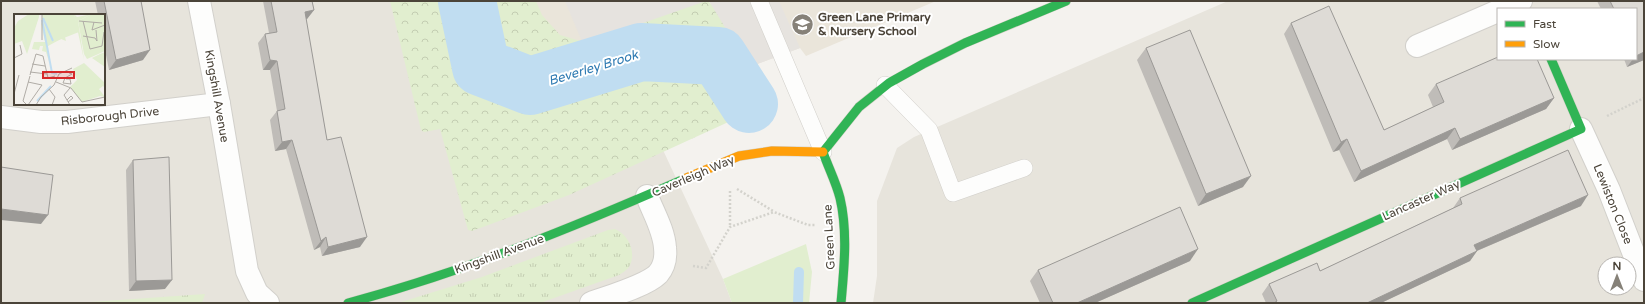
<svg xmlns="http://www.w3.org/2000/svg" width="1645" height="304" font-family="'Varela Round',sans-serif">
  <defs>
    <pattern id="forest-crowns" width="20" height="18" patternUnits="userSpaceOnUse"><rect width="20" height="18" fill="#e1eecf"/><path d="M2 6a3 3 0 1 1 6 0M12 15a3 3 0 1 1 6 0" fill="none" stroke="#c3cdb2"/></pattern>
    <pattern id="park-tufts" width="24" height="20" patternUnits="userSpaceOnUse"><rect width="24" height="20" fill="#e1eecf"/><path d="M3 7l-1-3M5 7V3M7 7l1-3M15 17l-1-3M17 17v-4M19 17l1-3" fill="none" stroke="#c3cdb2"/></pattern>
  </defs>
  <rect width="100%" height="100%" fill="#f4f2ee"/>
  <g fill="#e7e4dc" fill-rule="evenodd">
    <path d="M1,1H392L441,128L663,150L723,279L732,303H1ZM15,15H104V104H15Z"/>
    <path d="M1228,1H1644V303H873L877,276V201L897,148L914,137ZM1498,9H1636V59H1498ZM1605,264H1629V288H1605Z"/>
  </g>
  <g fill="#eae5da">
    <path d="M508,1H706L583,44L558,42Z"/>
    <path d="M709,1H936L806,56L800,48L749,67Z"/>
  </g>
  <path fill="#e1eecf" d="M806,244L812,272L809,303H732L723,279Z"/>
  <path fill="url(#forest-crowns)" d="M390,1H536L542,15L560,35L584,42L699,1H708L717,10L757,56L762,99L759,108L569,195L472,231L468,230L440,129L424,132L421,130Z"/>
  <g fill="url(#park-tufts)">
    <path d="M615,229C629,235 637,253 629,267C627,270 622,273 619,275L540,303H398L482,277L608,230Z"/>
    <path d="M205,294L202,303H76Z"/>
  </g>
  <g fill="#e6e3df">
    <path d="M565,1H706L583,44Z"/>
    <path d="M709,1H779L800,48L749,67Z"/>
  </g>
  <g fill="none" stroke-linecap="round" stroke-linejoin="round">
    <path stroke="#c0ddf1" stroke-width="10" d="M798,303L799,272"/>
    <path stroke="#c0ddf1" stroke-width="58" d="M467,1L481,67L530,86L641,52L718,56L749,104"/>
    <defs>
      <g id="lane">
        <path d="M759,1L823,152"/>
        <path d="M885,85L929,130L953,193L1024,168"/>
      </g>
      <g id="street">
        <path d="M199,1L219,104L247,271L257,293L268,303"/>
        <path d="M1502,9L1521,1"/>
        <path d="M1417,46L1498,11"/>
        <path d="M1,117L41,122H67L219,104"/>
        <path d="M1581,129L1609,190L1644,280"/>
        <path d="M591,303C607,297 646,286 658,274C664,267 666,257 665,248C664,230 653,212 647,196"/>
      </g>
      <g id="fast">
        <path d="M823,152L859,107L889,83L923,64L965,43L1066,1"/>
        <path d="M823,152C828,167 836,182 840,198C848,232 844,269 841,303"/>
        <path d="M348,303C464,272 574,227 684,179"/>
        <path d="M1192,303L1581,129L1551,59"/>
      </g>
      <path id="slow" d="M684,179L739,156L772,151L823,152"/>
    </defs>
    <use href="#lane" stroke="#d2d0cb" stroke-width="18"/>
    <use href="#street" stroke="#d2d0cb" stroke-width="24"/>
    <use href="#fast" stroke="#d3cfc5" stroke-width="10"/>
    <use href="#slow" stroke="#d3cfc5" stroke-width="10"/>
    <g stroke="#d3d2cc" stroke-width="2.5" stroke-dasharray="2 2" stroke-linecap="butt">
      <path d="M1607,116L1644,98"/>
      <path d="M737,189L773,211"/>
      <path d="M730,191V227"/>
      <path d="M693,266L706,268L730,227L774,212L808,225H815"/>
    </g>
    <use href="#lane" stroke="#fdfdfc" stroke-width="17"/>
    <use href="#street" stroke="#fdfdfc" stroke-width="22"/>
    <use href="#fast" stroke="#30b455" stroke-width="9"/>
    <use href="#slow" stroke="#ff9f0a" stroke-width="9"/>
  </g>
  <g fill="#bfbcb8">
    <path d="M95,1H141L143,60L109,70L104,45V15H98Z"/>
    <path d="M263,1H312L314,10L307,19L306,20L327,140L360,247L322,256L320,247L314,250L286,149L275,151L270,120L277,111L270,70H263L258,43L265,34L269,33Z"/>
    <path d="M1597,1H1644V60L1627,67L1624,59H1636V9H1601Z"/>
    <path d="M1291,23L1384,130L1433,107L1428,95L1436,84L1554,98L1546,109L1452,150L1447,139L1354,182L1339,150L1333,152L1284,34Z"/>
    <path d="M1146,48L1243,187L1198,206L1137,60Z"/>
    <path d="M133,160L165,289L129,291L126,170Z"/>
    <path d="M1460,198L1581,206L1477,251L1470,261L1381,303H1266L1262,294L1269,284L1320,271L1453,208Z"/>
    <path d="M1190,261L1095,303H1040L1030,281L1038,270Z"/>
  </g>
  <g fill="#9b9996">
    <path d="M314,10L307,19L298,21L305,12Z"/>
    <path d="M150,50L143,60L109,70L116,60Z"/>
    <path d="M1644,52V60L1627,67L1633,59H1636V56Z"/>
    <path d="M270,60L277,61L270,70H263Z"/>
    <path d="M1554,98L1546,109L1452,150L1460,139Z"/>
    <path d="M1455,128L1447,139L1354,182L1361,171Z"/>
    <path d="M1347,139L1339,150L1333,152L1341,142Z"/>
    <path d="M292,140L286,149L275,151L282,142Z"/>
    <path d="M1251,176L1243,187L1198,206L1206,194Z"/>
    <path d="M1588,195L1581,206L1467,255L1474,245Z"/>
    <path d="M1,209L48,215L41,224L1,220Z"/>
    <path d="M326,237L320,247L314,250L321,241Z"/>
    <path d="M367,237L360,247L322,256L328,247Z"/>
    <path d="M1198,249L1190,261L1095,303H1077Z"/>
    <path d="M1477,251L1470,261L1381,303H1367Z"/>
    <path d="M172,280L165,289L129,291L136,281Z"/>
  </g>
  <g fill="#dedbd6" stroke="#9b9996">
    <path d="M104,1H141L150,50L116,60Z"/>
    <path d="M271,1H312L314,10L305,12L327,140L341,137L367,237L328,247L326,237L321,241L292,140L282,142L277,111L285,109L277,61L270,60L265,34L277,32Z"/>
    <path d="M1610,1H1644V52L1636,56V9H1614Z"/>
    <path d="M1329,6L1384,130L1444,102L1436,84L1498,57V59H1537L1554,98L1460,139L1455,128L1361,171L1347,139L1341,142L1291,23Z"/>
    <path d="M1190,30L1251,176L1206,194L1146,48Z"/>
    <path d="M1568,150L1588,195L1474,245L1477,251L1367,303H1274L1277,301L1269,284L1317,263L1320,271L1462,204L1460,198Z"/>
    <path d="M169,157L172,280L136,281L133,160Z"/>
    <path d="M1,167L53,175L48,215L1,209Z"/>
    <path d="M1180,207L1198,249L1077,303H1053L1038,270Z"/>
  </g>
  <defs>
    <symbol id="school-disc" viewBox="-11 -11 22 22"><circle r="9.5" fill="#868178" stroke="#fff"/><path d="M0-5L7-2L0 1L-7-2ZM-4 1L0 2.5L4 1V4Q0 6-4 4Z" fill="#fff"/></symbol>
  </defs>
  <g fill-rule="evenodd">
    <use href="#school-disc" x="790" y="12" width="25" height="25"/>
  </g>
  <g text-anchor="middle" stroke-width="4" stroke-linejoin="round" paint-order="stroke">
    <g font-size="12" font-weight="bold" fill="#4b4439" stroke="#fff" text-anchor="start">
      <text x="818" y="21">Green Lane Primary<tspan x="818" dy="14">&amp; Nursery School</tspan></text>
    </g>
    <g font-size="12" fill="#4b4439" stroke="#fff">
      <text transform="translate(217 96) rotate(80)" y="4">Kingshill Avenue</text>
      <text transform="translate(110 116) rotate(-6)" y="4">Risborough Drive</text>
      <text transform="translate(693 176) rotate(-23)" y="4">Caverleigh Way</text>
      <text transform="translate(1421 200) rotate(-24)" y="4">Lancaster Way</text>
      <text transform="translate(1613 204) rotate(68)" y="4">Lewiston Close</text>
      <text transform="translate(829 237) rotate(-93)" y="4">Green Lane</text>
      <text transform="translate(499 254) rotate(-20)" y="4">Kingshill Avenue</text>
    </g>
    <g font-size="13" font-style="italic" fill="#2e7ab2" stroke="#fff">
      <text transform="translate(593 67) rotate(-17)" y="5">Beverley Brook</text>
    </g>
  </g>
  <g transform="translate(14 14)">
    <rect width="91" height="91" fill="#f4f2ee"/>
    <path d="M15,0H25V3L13,40L8,27L0,30V14L4,7Z" fill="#e1eecf"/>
    <path d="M60,0L63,3L78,0L64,7L70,46ZM27,9L51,23L52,27L47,25L34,32L35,48L32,38L28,37L29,32H26L25,36L18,35L20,28H31Z" fill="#e1eecf"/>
    <path d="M78,0H91V37L73,45L70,40L64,7ZM91,38V53L78,44L86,40Z" fill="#e1eecf"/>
    <path d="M28,0H60L65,18L32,31ZM70,49L91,69V74L89,72L85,75L91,83L86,82L68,88L56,73L63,66L59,55Z" fill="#e1eecf"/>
    <path fill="none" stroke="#c0ddf1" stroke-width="2" d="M29,4L39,27M28,6L38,59L43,60M23,87L37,72"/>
    <path fill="none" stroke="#b0aca6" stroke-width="1" d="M28,0V26M65,7L88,9M69,7L76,35L88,32M80,8L78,16L91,11M69,22L81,24L83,27L82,16M88,32L90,18M0,44L8,40L6,31M18,50L31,52M16,58L33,60M16,61L22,40L29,42L34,64L41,62M14,68L28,71M42,68L57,74L68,88L91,83M49,69L57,70L56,65H52M49,69L51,64L58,60L55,59M56,74L50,81L56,91M35,75L41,83L38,91M0,80L5,61M53,86L57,82L59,84L54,88M13,91L9,87L16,62M14,91L28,71M22,91L27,83L40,71L45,60L58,54"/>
    <path fill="#d62828" fill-opacity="0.15" stroke="#d62828" stroke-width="2" d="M29,58H60V64H29Z"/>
    <rect width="91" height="91" fill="none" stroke="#4b4439" stroke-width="2"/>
  </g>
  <rect width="1645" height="304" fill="none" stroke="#4b4439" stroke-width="4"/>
  <rect x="1497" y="8" width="140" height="52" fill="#ffffff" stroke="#b7b4b0"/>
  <rect x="1505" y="21" width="20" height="6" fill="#30b455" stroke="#b7b4b0"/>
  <text x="1533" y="28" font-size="12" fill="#4b4439">Fast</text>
  <rect x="1505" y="41" width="20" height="6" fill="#ff9f0a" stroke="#b7b4b0"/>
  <text x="1533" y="48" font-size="12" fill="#4b4439">Slow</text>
  <g transform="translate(1617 276)"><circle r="19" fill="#ffffff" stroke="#b7b4b0"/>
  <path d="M0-3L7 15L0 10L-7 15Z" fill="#868178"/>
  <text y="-6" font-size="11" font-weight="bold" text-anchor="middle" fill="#4b4439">N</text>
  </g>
</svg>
